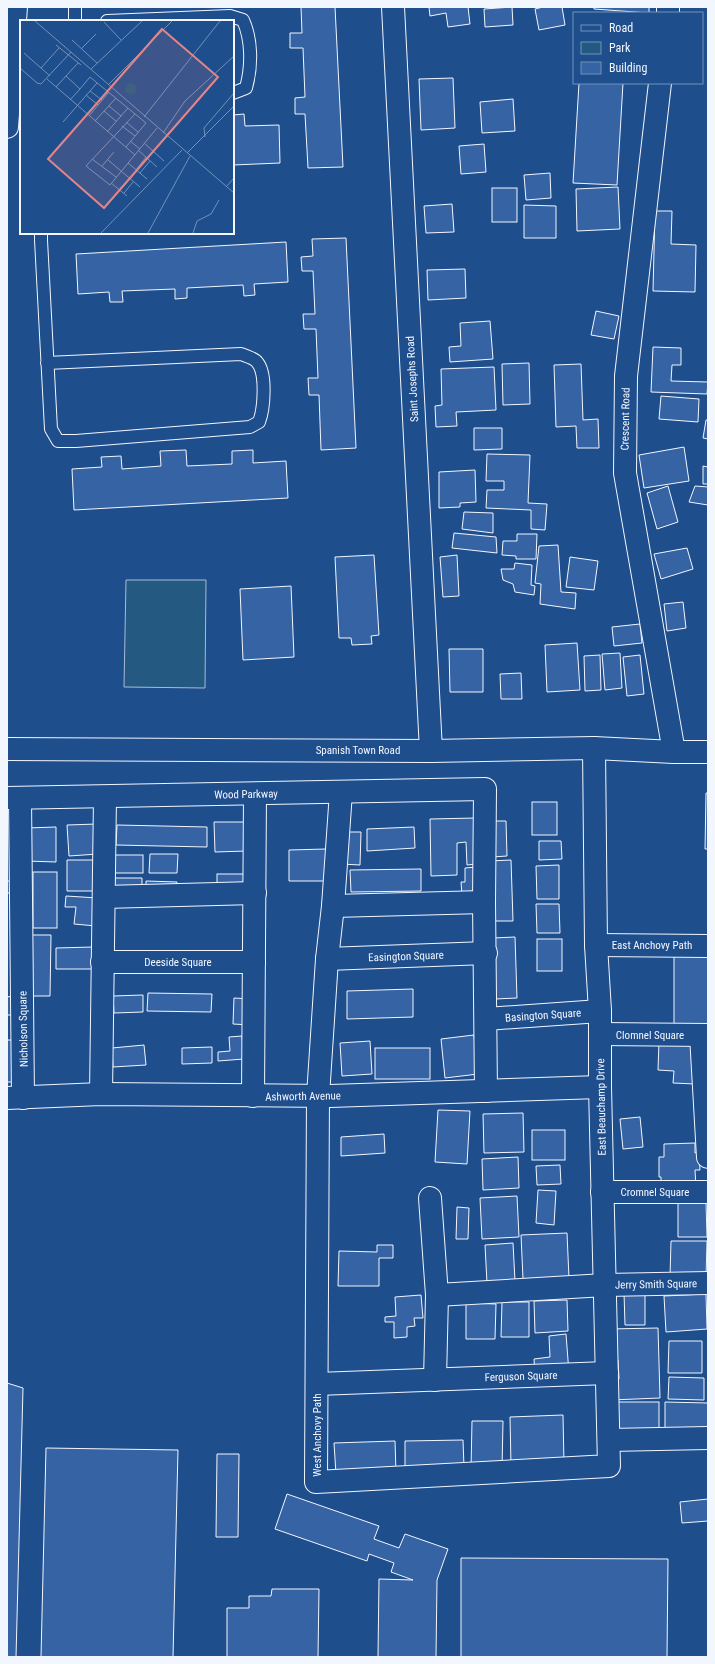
<svg xmlns="http://www.w3.org/2000/svg" width="715" height="1664" font-family="'Roboto Condensed',sans-serif">
  <rect width="100%" height="100%" fill="#1f4e8c"/>
  <path fill="#245a82" stroke="#a8bbd7" d="M126,580H206L205,688L124,687Z"/>
  <g fill="#3563a3" stroke="#f2f6ff">
    <path d="M301,7H335L343,167L308,168L305,114H295V98L305,97L303,48H290V33H302Z"/>
    <path d="M429,7H468L470,24L448,27L446,13L430,16Z"/>
    <path d="M512,7L513,25L485,27L484,9Z"/>
    <path d="M543,7H562L565,25L539,30L535,9Z"/>
    <path d="M594,7H649V13L594,9Z"/>
    <path d="M453,78L455,128L421,130L419,79Z"/>
    <path d="M579,83H623L617,185L573,183Z"/>
    <path d="M513,99L515,131L482,133L480,102Z"/>
    <path d="M244,114L245,126L279,125L280,163L233,165V115Z"/>
    <path d="M484,144L486,172L461,174L459,146Z"/>
    <path d="M550,173L551,198L526,200L524,175Z"/>
    <path d="M618,187L620,229L577,231L576,189Z"/>
    <rect x="492" y="188" width="25" height="34"/>
    <path d="M452,204L454,232L426,233L424,206Z"/>
    <path d="M524,205L556,206V238H524Z"/>
    <path d="M655,211H672L671,244L696,245L695,292L653,291Z"/>
    <path d="M346,238L356,448L321,450L319,395H309L308,378H318L316,329H304L303,314H315L313,271H302L301,257L313,256L312,239Z"/>
    <path d="M286,242L288,282L254,284L255,295L244,296L243,285L187,288V298L175,299V289L122,291L123,302H110L109,292L78,294L76,254Z"/>
    <path d="M465,269L466,298L428,300L427,270Z"/>
    <path d="M596,311L619,316L614,339L591,335Z"/>
    <path d="M490,321L493,359L450,362L449,347L461,346L460,323Z"/>
    <path d="M653,347L681,348V365H672L671,381L708,382L707,394L651,392Z"/>
    <path d="M529,363L530,404L503,405L502,364Z"/>
    <path d="M581,364L583,420L598,419L599,448H577L576,426L556,427L554,365Z"/>
    <path d="M494,367L496,410L456,412L457,426L436,427L435,406L442,405L441,369Z"/>
    <path d="M661,396L699,399L698,422L659,419Z"/>
    <path d="M706,420H708V439L703,438Z"/>
    <path d="M474,428H502V449L474,450Z"/>
    <path d="M684,447L689,481L644,488L639,455Z"/>
    <path d="M186,450L187,466L232,464V451L253,450V463L286,461L288,498L74,510L72,469L102,467L101,457L121,456L122,469L161,466L160,451Z"/>
    <path d="M487,454L530,455L528,503L547,504L545,530L531,529V510L486,508L487,490H504V481H486Z"/>
    <path d="M703,466L708,467V484H703Z"/>
    <path d="M475,470L476,502L460,503V507L439,508V472Z"/>
    <path d="M668,486L678,522L657,529L647,493Z"/>
    <path d="M695,486L708,487V505L689,502Z"/>
    <path d="M464,512L493,513V533L462,529Z"/>
    <path d="M454,533L496,537L497,553L452,548Z"/>
    <path d="M517,534H537L536,559H516V556L502,555L503,541H517Z"/>
    <path d="M558,545L561,592L576,593L575,609L540,604L541,584L535,583L539,546Z"/>
    <path d="M687,548L693,569L661,579L654,554Z"/>
    <path d="M374,555L379,635L371,636L372,644L352,645L351,638H339L335,557Z"/>
    <path d="M457,555L459,596L443,597L440,557Z"/>
    <path d="M570,557L598,561L594,590L566,587Z"/>
    <path d="M515,563L532,565L531,585L535,586L534,595L515,592L513,584L503,580L501,569H514Z"/>
    <path d="M291,586L294,657L243,660L240,589Z"/>
    <path d="M683,602L686,628L667,631L664,604Z"/>
    <path d="M640,624L642,643L614,646L612,627Z"/>
    <path d="M577,643L580,690L547,692L545,645Z"/>
    <path d="M449,649H483V692H450Z"/>
    <path d="M620,653L622,688L605,690L602,654Z"/>
    <path d="M600,655L601,690L585,691L584,656Z"/>
    <path d="M640,655L644,694L627,696L623,657Z"/>
    <path d="M521,673L522,699H501L500,674Z"/>
    <path d="M706,793H708V849H705Z"/>
    <rect x="532" y="802" width="25" height="33"/>
    <path d="M476,818L477,864L467,865L466,842L457,843V875L431,876L430,819Z"/>
    <path d="M490,821H506L507,856L492,857Z"/>
    <path d="M214,822H247V851L215,852Z"/>
    <path d="M97,824L98,854L69,856L67,825Z"/>
    <path d="M117,825L207,827V847L116,845Z"/>
    <path d="M56,827V862L26,861V828Z"/>
    <path d="M414,827L415,848L367,851V829Z"/>
    <path d="M342,832H361L360,865L341,864Z"/>
    <path d="M539,841H561L562,859L539,860Z"/>
    <path d="M326,849L327,881H289V850Z"/>
    <path d="M150,854H178L177,873H149Z"/>
    <rect x="112" y="855" width="31" height="18"/>
    <path d="M67,860H100L99,891H67Z"/>
    <path d="M511,860L513,921H491L489,861Z"/>
    <path d="M559,865V899H537L536,866Z"/>
    <path d="M476,867L477,894L462,895L461,882H465V868Z"/>
    <path d="M421,869V891L351,892L350,870Z"/>
    <rect x="33" y="872" width="24" height="56"/>
    <rect x="217" y="874" width="28" height="18"/>
    <path d="M114,878H142V891L114,890Z"/>
    <path d="M7,881H11L12,893H7Z"/>
    <path d="M146,881L177,882L176,890L146,888Z"/>
    <path d="M66,896L98,898L96,926L74,924L76,907H65Z"/>
    <path d="M536,904H559L560,933H537Z"/>
    <path d="M31,935H51L50,996H30Z"/>
    <path d="M515,937L517,998L495,999L493,938Z"/>
    <rect x="537" y="939" width="25" height="32"/>
    <path d="M93,947V969H56V948Z"/>
    <rect x="674" y="954" width="34" height="70"/>
    <path d="M413,989V1017L347,1019V991Z"/>
    <path d="M148,993L212,994L211,1012L147,1011Z"/>
    <path d="M143,995V1012L114,1013L113,996Z"/>
    <path d="M13,996L14,1015H7V997Z"/>
    <path d="M234,998L252,999L251,1025L233,1024Z"/>
    <path d="M474,1035L478,1074L445,1078L441,1039Z"/>
    <path d="M242,1036L244,1059L218,1061V1052L230,1051L229,1037Z"/>
    <path d="M7,1040H15L13,1082H7Z"/>
    <path d="M370,1041L372,1074L342,1076L340,1043Z"/>
    <path d="M659,1042L697,1044L695,1084L673,1083L674,1071L658,1070Z"/>
    <path d="M144,1045L146,1065L113,1067L112,1048Z"/>
    <path d="M212,1047V1063L182,1064V1048Z"/>
    <rect x="375" y="1048" width="55" height="31"/>
    <path d="M438,1110L470,1111L467,1164L435,1162Z"/>
    <path d="M523,1113L524,1152L484,1153L483,1114Z"/>
    <path d="M640,1117L643,1147L623,1149L620,1119Z"/>
    <rect x="532" y="1130" width="33" height="30"/>
    <path d="M384,1134L385,1153L341,1156V1137Z"/>
    <path d="M695,1143V1153L699,1152L700,1170H695L696,1188H661V1177H659V1157H664V1144Z"/>
    <path d="M518,1157L519,1188L483,1190L482,1159Z"/>
    <path d="M560,1165L561,1184L537,1185L536,1166Z"/>
    <path d="M538,1190L556,1191L554,1225L536,1223Z"/>
    <path d="M517,1196L519,1237L482,1239L480,1198Z"/>
    <path d="M678,1202H706L707,1237H678Z"/>
    <path d="M457,1207L469,1208L468,1239H456Z"/>
    <path d="M567,1233L569,1278L523,1279L521,1235Z"/>
    <path d="M671,1241H707L706,1278L670,1277Z"/>
    <path d="M513,1243L515,1281L487,1283L485,1245Z"/>
    <path d="M377,1245H393V1258H379V1286H338L339,1251L377,1252Z"/>
    <path d="M624,1293H645V1325H625Z"/>
    <path d="M706,1294L707,1329L666,1332L664,1296Z"/>
    <path d="M421,1295L423,1318H414L415,1326L407,1327V1337L394,1338V1322H385V1317L396,1316L395,1297Z"/>
    <path d="M567,1300L568,1331L535,1333L534,1301Z"/>
    <path d="M502,1302H529V1337H501Z"/>
    <path d="M466,1303L496,1304L495,1339H466Z"/>
    <path d="M658,1328L660,1398L611,1400V1379H619L618,1360L610,1361L609,1329Z"/>
    <path d="M566,1334L569,1373L535,1375L534,1359L550,1357L549,1336Z"/>
    <path d="M669,1341H702V1373H668Z"/>
    <path d="M669,1377L704,1378V1400L668,1399Z"/>
    <path d="M7,1383L23,1388L16,1657H7Z"/>
    <rect x="615" y="1402" width="44" height="30"/>
    <path d="M665,1402L708,1403V1436H665Z"/>
    <path d="M563,1415L564,1465L511,1466L510,1417Z"/>
    <path d="M472,1421H503L502,1470L471,1469Z"/>
    <path d="M463,1440L464,1467L405,1469V1441Z"/>
    <path d="M395,1441L396,1472L336,1474L334,1443Z"/>
    <path d="M46,1448L178,1450L173,1657H41Z"/>
    <path d="M217,1454H239L238,1537H216Z"/>
    <path d="M287,1494L379,1526L374,1539L399,1548L405,1534L448,1549L437,1580L436,1657H378L379,1579L413,1580L391,1572L394,1563L369,1554L367,1561L275,1529Z"/>
    <path d="M708,1499V1521L682,1523L680,1502Z"/>
    <path d="M461,1558L668,1559L667,1657H461Z"/>
    <path d="M272,1589H319L318,1657H227V1608H249V1596H271Z"/>
  </g>
  <g fill="none" stroke-linecap="round" stroke-linejoin="round">
    <defs>
      <g id="service">
        <path d="M75,21V7"/>
        <path d="M107,21L230,16L243,20C252,40 252,66 246,88L233,93"/>
        <path d="M41,233V240L51,429L58,441H76L250,427L259,422C264,409 267,373 257,362C254,358 246,356 241,354L47,363"/>
      </g>
      <g id="minor">
        <path d="M393,7L431,751"/>
        <path d="M668,13V7"/>
        <path d="M660,83L626,376L625,473L674,752"/>
        <path d="M7,127L16,7"/>
        <path d="M341,792L333,906L327,959L318,1096L316,1482L609,1466L600,1087V1011L596,945L594,748"/>
        <path d="M7,798L485,789L484,902L486,1091"/>
        <path d="M20,798L23,1098"/>
        <path d="M104,897L255,893"/>
        <path d="M333,906L484,902"/>
        <path d="M596,945L708,946"/>
        <path d="M327,959L486,953"/>
        <path d="M102,962H254"/>
        <path d="M486,1019L600,1011"/>
        <path d="M600,1034L708,1035"/>
        <path d="M701,1035L708,1157"/>
        <path d="M101,1094L105,797"/>
        <path d="M253,1096L255,794"/>
        <path d="M7,1098L101,1094L330,1096L600,1087"/>
        <path d="M602,1192H708"/>
        <path d="M430,1198L437,1295L435,1380"/>
        <path d="M437,1295L605,1285L708,1283"/>
        <path d="M317,1384L607,1373"/>
        <path d="M609,1440L708,1438"/>
      </g>
      <path id="secondary" d="M7,749L431,751L594,748L674,752H708"/>
    </defs>
    <use href="#service" stroke="#f2f6ff" stroke-width="14"/>
    <use href="#minor" stroke="#f2f6ff" stroke-width="24"/>
    <use href="#secondary" stroke="#f2f6ff" stroke-width="24"/>
    <use href="#service" stroke="#1f4e8c" stroke-width="12"/>
    <use href="#minor" stroke="#1f4e8c" stroke-width="22"/>
    <use href="#secondary" stroke="#1f4e8c" stroke-width="22"/>
  </g>
  <g text-anchor="middle" stroke-width="3" stroke-linejoin="round" paint-order="stroke">
    <g font-size="11" fill="#f2f6ff" stroke="#1f4e8c">
      <text transform="translate(412 379) rotate(-93)" y="4">Saint Josephs Road</text>
      <text transform="translate(625 419) rotate(-89)" y="4">Crescent Road</text>
      <text x="358" y="754">Spanish Town Road</text>
      <text transform="translate(246 794) rotate(-1)" y="4">Wood Parkway</text>
      <text x="652" y="949">East Anchovy Path</text>
      <text transform="translate(406 956) rotate(-2)" y="4">Easington Square</text>
      <text x="178" y="966">Deeside Square</text>
      <text transform="translate(543 1015) rotate(-4)" y="4">Basington Square</text>
      <text transform="translate(23 1029) rotate(-91)" y="4">Nicholson Square</text>
      <text x="650" y="1039">Clomnel Square</text>
      <text transform="translate(303 1096) rotate(-1)" y="4">Ashworth Avenue</text>
      <text transform="translate(601 1107) rotate(-91)" y="4">East Beauchamp Drive</text>
      <text x="655" y="1196">Cromnel Square</text>
      <text transform="translate(656 1284) rotate(-1)" y="4">Jerry Smith Square</text>
      <text transform="translate(521 1376) rotate(-2)" y="4">Ferguson Square</text>
      <text transform="translate(317 1435) rotate(-90)" y="4">West Anchovy Path</text>
    </g>
  </g>
  <g transform="translate(20 20)">
    <rect width="214" height="214" fill="#1f4e8c"/>
    <path d="M105.5 69a5.5 5.5 0 1 1 11 0a5.5 5.5 0 1 1-11 0Z" fill="#245a82"/>
    <path fill="none" stroke="#7391ba" stroke-width="1" d="M15,1L214,173M84,2L101,20M52,20L77,43M36,25L61,45M61,29L76,14M4,33L30,56M58,43L46,56L60,69L70,57L126,103L106,127M0,48L17,63L21,64L51,32M21,48L39,28M71,49L122,1M27,59L115,135M88,65L152,1M36,67L46,56M70,71L82,80M66,75L78,85M50,80L60,69M89,86L101,96M84,91L96,101M115,94L66,146L90,165L137,108M69,96L89,72M124,97L200,1M75,101L96,78M43,102L77,63M106,102L118,112M102,106L115,116M87,112L108,88M143,113L165,81L214,36M185,117L184,108L214,73M110,121L120,129M124,123L144,141M118,130L137,147M167,133L214,86M72,139L96,157M88,140L120,167M108,143L127,159M82,146L94,132M116,150L126,137M120,153L130,141M91,163L107,176M206,167L214,158M100,170L110,158M104,173L113,162M81,213L162,130M128,213L170,136M173,213L177,201L191,194L199,180"/>
    <path fill="#e38589" fill-opacity="0.15" stroke="#e38589" stroke-width="2" d="M142,9L198,57L84,188L28,139Z"/>
    <rect width="214" height="214" fill="none" stroke="#f2f6ff" stroke-width="2"/>
  </g>
  <rect width="715" height="1664" fill="none" stroke="#f2f6ff" stroke-width="16"/>
  <rect x="573" y="12" width="130" height="72" fill="#1f4e8c" stroke="#7391ba"/>
  <rect x="581" y="25" width="20" height="6" fill="#1f4e8c" stroke="#7391ba"/>
  <text x="609" y="32" font-size="12" fill="#f2f6ff">Road</text>
  <rect x="581" y="42" width="20" height="12" fill="#245a82" stroke="#7391ba"/>
  <text x="609" y="52" font-size="12" fill="#f2f6ff">Park</text>
  <rect x="581" y="62" width="20" height="12" fill="#3563a3" stroke="#7391ba"/>
  <text x="609" y="72" font-size="12" fill="#f2f6ff">Building</text>
</svg>
